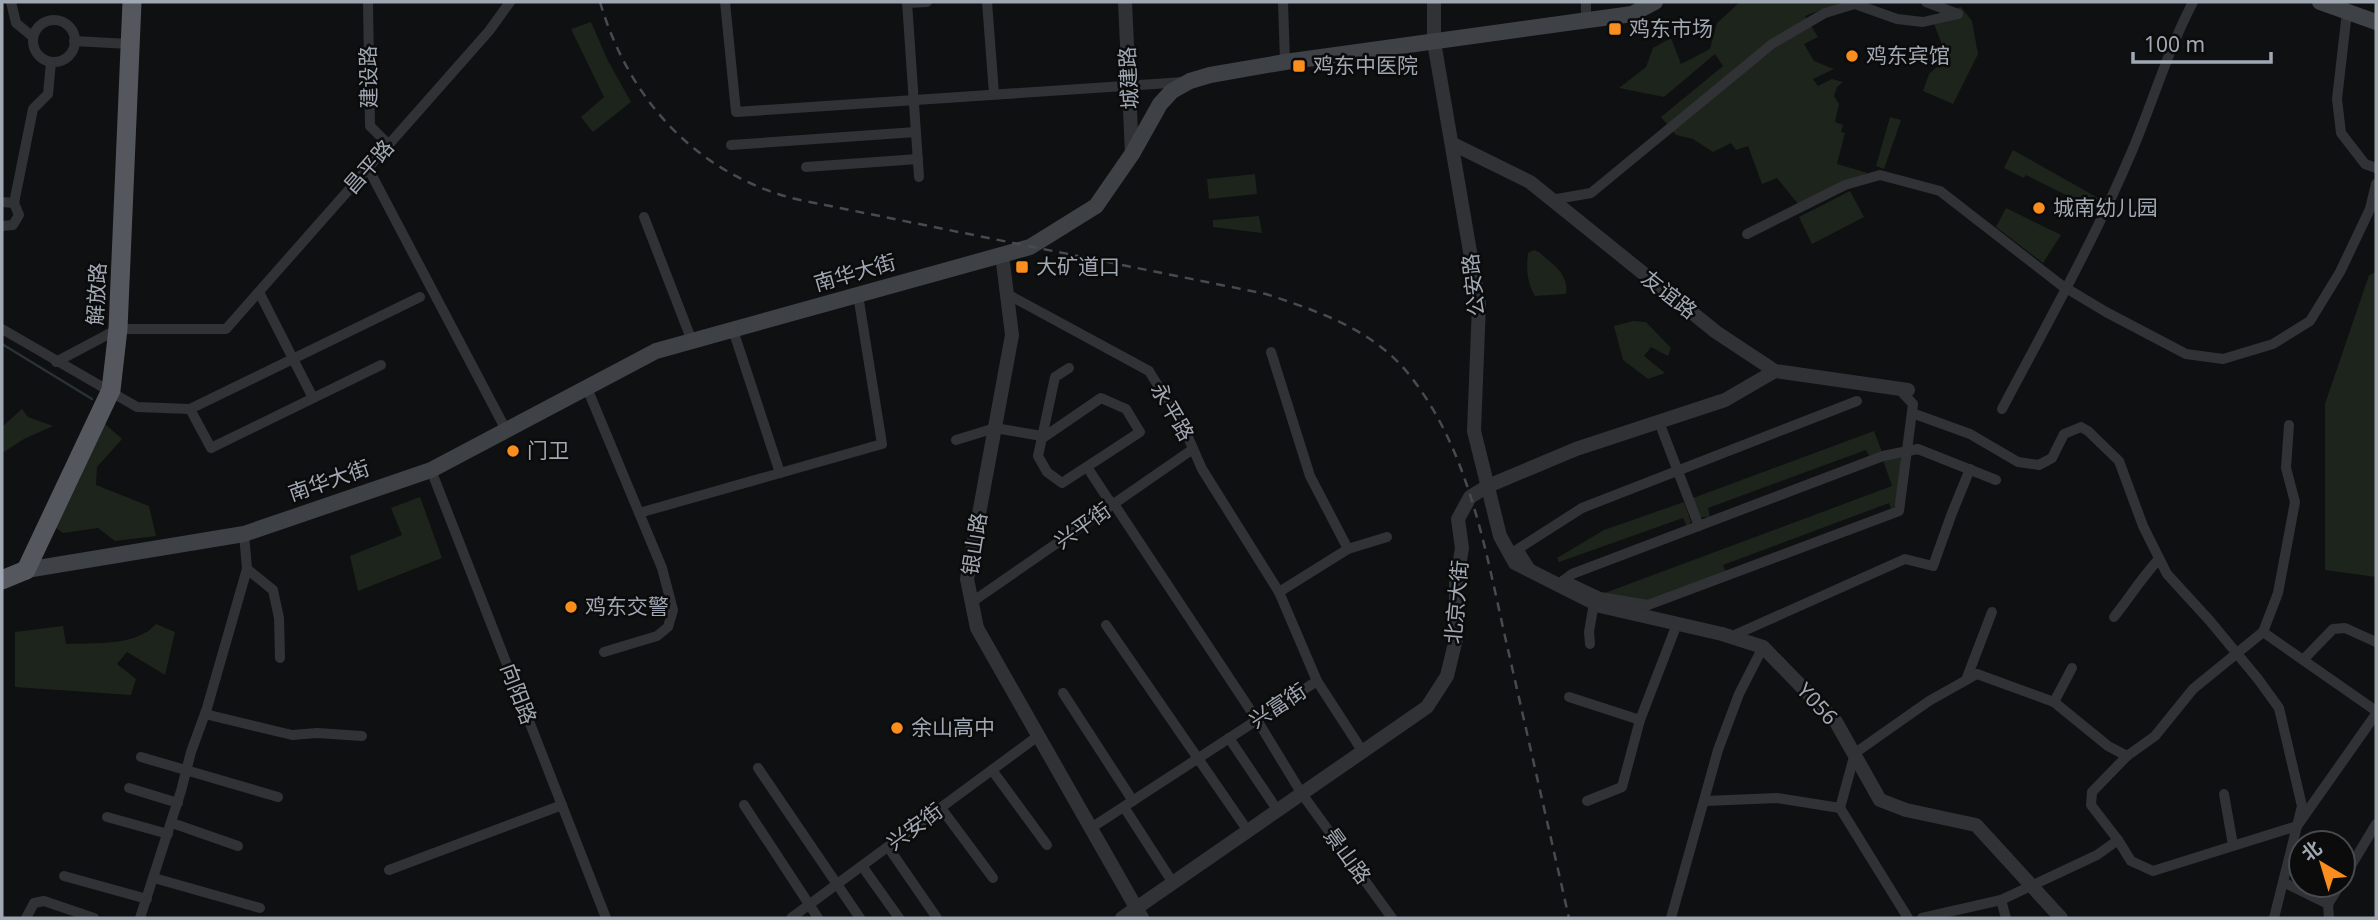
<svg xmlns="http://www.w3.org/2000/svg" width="2378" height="920" font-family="'Noto Sans','Noto Sans SC',sans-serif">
  <rect width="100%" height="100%" fill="#0f1011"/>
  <g fill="#1c241c">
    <path d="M1740,2H1842L1805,16L1818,37L1804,44L1814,61L1834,69L1813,79L1818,86L1832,79L1843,82L1837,87L1834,96L1839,104L1835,122L1843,125L1841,132L1845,133L1837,164L1868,173L1798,204L1777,178L1762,184L1748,146L1736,150L1731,143L1713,152L1693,139L1676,135L1661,117L1723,66L1715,54L1664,97L1619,88L1646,67L1653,48L1671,38L1681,64L1710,49L1717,23Z"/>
    <path d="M1961,7L1972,21L1978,54L1953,104L1923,91L1929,74L1937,67L1941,42L1931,16Z"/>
    <path d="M591,22L608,61L631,102L593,132L581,117L604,97L571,29Z"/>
    <path d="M1890,117L1901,120L1884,169L1876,166Z"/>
    <path d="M2013,150L2100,199L2094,209L2026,175L2024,178L2004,168Z"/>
    <path d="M1255,174L1257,194L1209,199L1207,179Z"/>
    <path d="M1850,191L1864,217L1812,244L1799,217Z"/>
    <path d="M2006,208L2061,235L2043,263L1996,227Z"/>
    <path d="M1259,216L1262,233L1213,227V220Z"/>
    <path d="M1534,250L1539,252C1553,265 1569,273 1566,294L1535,296C1527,283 1526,268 1528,253Z"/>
    <path d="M2376,272V577L2325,570V404L2369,275Z"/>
    <path d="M1633,321L1646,322L1671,348L1668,356L1651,347L1644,356L1665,373L1648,379L1623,360L1614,326Z"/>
    <path d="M22,409L28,417L53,426L24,439L2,453V427Z"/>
    <path d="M105,424L122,439L97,467L96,485L149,506L156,536L115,541L98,528L63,533L49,523Z"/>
    <path d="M1874,431L1882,452L1869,456L1866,450L1708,508L1710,517H1700L1693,498Z"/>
    <path d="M1899,457L1901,460L1896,502L1892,510L1889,503L1723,565L1726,573L1648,602L1602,594L1892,486L1883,460Z"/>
    <path d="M420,497L442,558L358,591L350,556L402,535L391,508Z"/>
    <path d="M1684,502L1691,522L1687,526L1683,518L1559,562L1557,558L1604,530Z"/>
    <path d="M156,624L175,632L165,675L127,652L117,664L136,679L131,695L15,687V632L63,626L66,644C94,643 137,646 156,624Z"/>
  </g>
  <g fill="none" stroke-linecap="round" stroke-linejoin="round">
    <path stroke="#283237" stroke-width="2.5" d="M2,344L92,399"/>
    <g stroke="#303236" stroke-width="10">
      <path d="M11,2L16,23L33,37"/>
      <path d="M368,2L370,126L389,145"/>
      <path d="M725,2L736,112L1184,82"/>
      <path d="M907,2L919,177"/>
      <path d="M987,2L994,94"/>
      <path d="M1283,2L1285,62"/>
      <path d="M1586,2V20"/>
      <path d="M1926,2L1958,14"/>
      <path d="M907,3L927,2"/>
      <path d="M1855,4L1897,19L1923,22L1958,14"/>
      <path d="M2347,12L2337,99L2341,133L2365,164L2376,168"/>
      <circle cx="54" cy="41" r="21"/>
      <path d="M74,41L129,44"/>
      <path d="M731,145L916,132"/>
      <path d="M806,167L918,159"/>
      <path d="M368,168L506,430"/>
      <path d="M1551,200L1591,193L1772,44L1825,13L1861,2"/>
      <path d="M2,202L14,203L19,215L13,225L2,226"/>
      <path d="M14,203L33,109L48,94L51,62"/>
      <path d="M644,217L692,341"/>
      <path d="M1747,234L1845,185L1880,175L1940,191L2061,285L2106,312L2186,354L2223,359L2273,344L2310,321L2340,272L2370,209L2376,184"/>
      <path d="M259,292L313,398"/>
      <path d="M1007,294L1149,371L1184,428L1202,469L1279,592"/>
      <path d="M2,329L137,407L190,409L420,297"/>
      <path d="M733,330L780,473"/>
      <path d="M1271,352L1310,476L1348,549"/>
      <path d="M56,362L118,329H226L489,31L510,2"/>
      <path d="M587,388L662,568L673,610L668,627L657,636L604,652"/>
      <path d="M190,409L211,448L381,365"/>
      <path d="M2002,409C2047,324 2095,239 2132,151C2153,101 2168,50 2193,2"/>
      <path d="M1912,413L1970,434L2018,462L2039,465L2052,458L2064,434L2081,427L2088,431L2119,461L2143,526L2167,574L2210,621L2258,679L2279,708L2302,806L2274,918"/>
      <path d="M1659,422L1699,526"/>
      <path d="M956,440L995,428L1042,436L1044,437L1101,398L1126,409L1140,432L1062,483L1047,472L1038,456L1055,377L1069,368"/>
      <path d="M1087,467L1108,499L1114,504L1257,720L1302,794L1392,918"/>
      <path d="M431,470L606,918"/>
      <path d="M639,513L882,444L858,295"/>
      <path d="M247,569L273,590L279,618L280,658"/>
      <path d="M1532,571L1518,549L1582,508L1857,401"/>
      <path d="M1564,580L1600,597L1648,605L1899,511L1913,404L1899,389"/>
      <path d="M1560,583L1572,574L1883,456L1918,449L1996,480"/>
      <path d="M972,602L1193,449"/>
      <path d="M2114,617C2130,597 2142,577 2159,559"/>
      <path d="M1106,625L1248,831"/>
      <path d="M2263,632L2376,711"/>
      <path d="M1730,637L1905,559L1933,566L1952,513L1970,469"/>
      <path d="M1590,644L1589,632L1594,603"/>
      <path d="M2303,660L2333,629L2345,628L2376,642"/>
      <path d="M1966,680L1992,612"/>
      <path d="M1317,681L1363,752"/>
      <path d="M1063,693L1133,801"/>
      <path d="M1569,697L1640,720"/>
      <path d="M2054,702L2072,668"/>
      <path d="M205,714L292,735L317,733L362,736"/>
      <path d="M1229,738L1278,811"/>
      <path d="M141,757L278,797"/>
      <path d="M758,768L860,918"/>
      <path d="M992,770L1047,845"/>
      <path d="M129,788L178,803"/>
      <path d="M2224,794L2233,845"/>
      <path d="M1587,801L1622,787L1640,720L1677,624"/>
      <path d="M1705,801L1777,798L1840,808L1855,753L1929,701L1977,674L2054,702L2108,746L2127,756L2155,736L2193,689L2263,632L2278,593L2295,502L2286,468L2289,425"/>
      <path d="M744,805L818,918"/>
      <path d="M1124,807L1173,883"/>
      <path d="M941,808L993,878"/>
      <path d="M1840,808L1908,918"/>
      <path d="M107,817L168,834"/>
      <path d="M172,823L238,846"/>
      <path d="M1091,828L1317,681L1279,592L1348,549L1387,537"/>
      <path d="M2118,840L2131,861L2153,871L2297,826L2376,714"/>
      <path d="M888,847L937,918"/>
      <path d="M862,866L899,918"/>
      <path d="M389,870L562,805"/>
      <path d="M64,876L147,899"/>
      <path d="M154,878L260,908"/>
      <path d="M2343,879L2376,824"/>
      <path d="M2283,882L2328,904"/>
      <path d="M2001,900L2006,918"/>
      <path d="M26,918L34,903L44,901L94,918"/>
      <path d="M140,918L181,791L191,752L207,708L247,569L244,534"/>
      <path d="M791,918L1038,736"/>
      <path d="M1671,918L1718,750L1739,694L1763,647"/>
      <path d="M1922,918L2001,900L2097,855L2118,840L2091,805L2092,792L2127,756"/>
      <path d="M2329,918L2328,904L2340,885"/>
    </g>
    <g stroke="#303236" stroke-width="14">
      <path d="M1125,2L1132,154"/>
      <path d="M1434,2V42L1479,304L1474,431L1500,536L1515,563L1600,606L1722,634L1763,647L1836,722L1880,800L1906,810L1976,825L2061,918"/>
      <path d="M1453,144L1530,182L1716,332L1775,371L1908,390"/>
      <path d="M1002,255L1012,335L967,579L977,628L1142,918"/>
      <path d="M1122,918L1427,707L1447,676L1456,639V584L1462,548L1458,519L1470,497L1488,486L1576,449L1725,400L1775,371"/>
    </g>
    <g stroke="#3e4146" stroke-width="16">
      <path d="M2320,2L2376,22"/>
      <path d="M26,570L244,534L431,470L656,351L1030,247L1096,206L1132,154L1160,104L1172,91L1190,81L1210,75L1285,62L1632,14L1655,2"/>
    </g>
    <g stroke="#54585e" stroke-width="19">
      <path d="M26,570L111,390L118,329L132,2"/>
      <path d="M2,580L26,570"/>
    </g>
    <path stroke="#474a4f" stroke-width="2.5" stroke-dasharray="9 7" stroke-linecap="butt" d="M600,2C627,93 687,164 778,194C793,199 810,202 825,205L1266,294C1320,312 1375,330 1411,377C1472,455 1487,560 1509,654C1529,742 1549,830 1569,918"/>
  </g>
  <g fill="#f98e1f" stroke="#0b0b0c" stroke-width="2.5">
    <rect x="1608" y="22" width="14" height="14" rx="3.5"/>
    <circle cx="1852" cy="56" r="7"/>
    <rect x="1292" y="59" width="14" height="14" rx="3.5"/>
    <circle cx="2039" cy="208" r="7"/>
    <rect x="1015" y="260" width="14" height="14" rx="3.5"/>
    <circle cx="513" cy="451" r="7"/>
    <circle cx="571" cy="607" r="7"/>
    <circle cx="897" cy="728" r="7"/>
  </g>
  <g text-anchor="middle" stroke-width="5" stroke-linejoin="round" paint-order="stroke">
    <g font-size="21" fill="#a0a8b3" stroke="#0b0b0c" text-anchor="start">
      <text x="1629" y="36">鸡东市场</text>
      <text x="1866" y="63">鸡东宾馆</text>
      <text x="1313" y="73">鸡东中医院</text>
      <text x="2053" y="215">城南幼儿园</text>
      <text x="1036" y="274">大矿道口</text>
      <text x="527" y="458">门卫</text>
      <text x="585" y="614">鸡东交警</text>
      <text x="911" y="735">余山高中</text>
    </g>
    <g font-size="21" fill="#a0a8b3" stroke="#0b0b0c">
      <text transform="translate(369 77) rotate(-91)" y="7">建设路</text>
      <text transform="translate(1129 78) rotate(-93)" y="7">城建路</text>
      <text transform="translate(369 167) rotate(-49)" y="7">昌平路</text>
      <text transform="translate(855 273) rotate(-16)" y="7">南华大街</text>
      <text transform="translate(1474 285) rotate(-96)" y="7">公安路</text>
      <text transform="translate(97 294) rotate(-87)" y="7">解放路</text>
      <text transform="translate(1669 295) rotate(38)" y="7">友谊路</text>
      <text transform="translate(1172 412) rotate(60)" y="7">永平路</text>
      <text transform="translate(329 481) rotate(-19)" y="7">南华大街</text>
      <text transform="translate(1083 526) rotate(-35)" y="7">兴平街</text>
      <text transform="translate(975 544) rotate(-81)" y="7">银山路</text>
      <text transform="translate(1457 602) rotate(-85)" y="7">北京大街</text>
      <text transform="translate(518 694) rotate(69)" y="7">向阳路</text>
      <text transform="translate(1817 704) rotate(47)" y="7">Y056</text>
      <text transform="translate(1278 706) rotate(-33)" y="7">兴富街</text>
      <text transform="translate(915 827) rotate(-36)" y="7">兴安街</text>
      <text transform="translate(1347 856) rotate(54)" y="7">景山路</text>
    </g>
  </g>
  <rect width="2378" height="920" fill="none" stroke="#a0a8b3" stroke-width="7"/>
  <g transform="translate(2322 864) rotate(322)"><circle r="33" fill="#0b0b0c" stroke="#474a4f" stroke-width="2"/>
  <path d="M0-5L12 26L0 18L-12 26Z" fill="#f98e1f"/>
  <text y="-10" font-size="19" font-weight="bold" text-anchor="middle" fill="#a0a8b3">北</text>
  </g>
  <path d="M2133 52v10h138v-10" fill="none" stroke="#a0a8b3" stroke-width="3.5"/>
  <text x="2144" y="52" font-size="21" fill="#a0a8b3" stroke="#0b0b0c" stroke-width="5" paint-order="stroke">100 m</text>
</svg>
